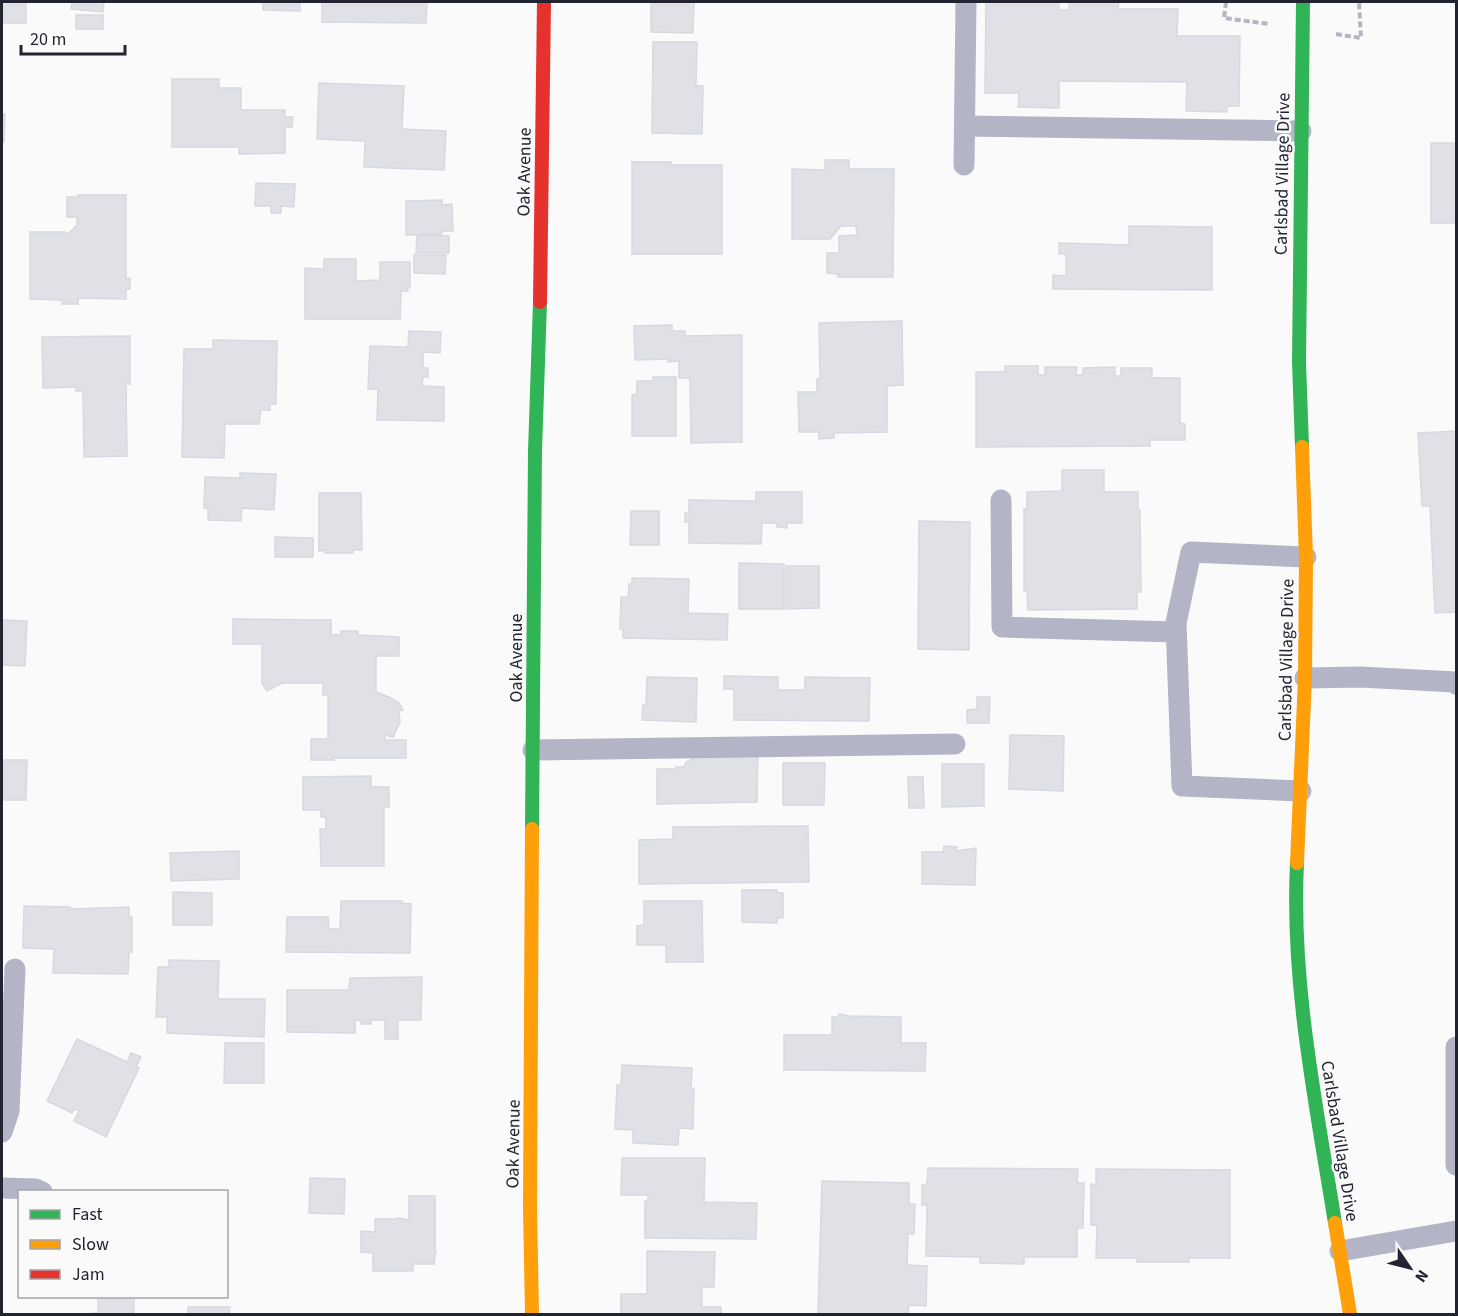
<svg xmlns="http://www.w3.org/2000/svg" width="1458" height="1316" font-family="'Source Sans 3',sans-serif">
  <rect width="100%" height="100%" fill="#fafafa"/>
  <g fill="#e0e1e6" stroke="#d8d9e0" stroke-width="1.5">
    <rect x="2" y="2" width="24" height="21"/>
    <path d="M72,2H104L103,12L71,9Z"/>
    <path d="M263,2H300V11L263,10Z"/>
    <path d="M322,2H427L426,23L322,22Z"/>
    <path d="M651,2H694L693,33L651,32Z"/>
    <path d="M986,2H1059V10H1069V2H1119L1118,9H1178L1177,36H1240L1239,106H1227V112L1186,111L1187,82L1059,81V108L1018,107L1019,93H985Z"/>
    <rect x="76" y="15" width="27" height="14"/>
    <path d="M653,42H697L696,86H703L702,134L652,133Z"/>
    <path d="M172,79H219V88H241V110H285V117H293L292,127H285V153L239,154V147H172Z"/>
    <path d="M319,83L404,86L402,129L446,131L444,170L364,167L365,141L317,139Z"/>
    <path d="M2,114H5L4,142H2Z"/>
    <rect x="1431" y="143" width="25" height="80"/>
    <path d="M825,160H849V169H894L893,277H838V274L827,273V253H839V236L857,235L856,226H841L830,239H792V169L825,170Z"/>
    <path d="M632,162H671V165H722V254H632Z"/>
    <path d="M256,183L295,184L294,207L281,206V213H271V206H255Z"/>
    <path d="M78,195H126V279L130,278V289H126V299L78,298V304H62V300L30,299V232H65L68,234L77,225V217H67V197H78Z"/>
    <path d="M442,200V205L452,204L453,231H442V234L406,235V201Z"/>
    <path d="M1129,226L1212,227V290L1053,289V275L1066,276V254H1059V243L1129,245Z"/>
    <path d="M417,235L449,236V253H416Z"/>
    <path d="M414,255H446L445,274L414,273Z"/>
    <path d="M324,259H356V281L380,280V262H410V288L407,287L408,291H401L400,319H305V268L324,269Z"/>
    <path d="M902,321L903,385L887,386V432L834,433V438L819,439V432H799L798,392H817V379H820L819,323Z"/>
    <path d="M672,325V331H685V336L742,335V442L691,443L690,378H679V361L668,362V359L635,360L634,326Z"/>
    <path d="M409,331L441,332L440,353L423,352V368H428V377H423L422,386L444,387V421L377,420L378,389H368L370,346L408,347Z"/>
    <path d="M130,336V384H126L127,456L84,457L83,391H76V387L43,388L42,337Z"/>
    <path d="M213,340L277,341L276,404H270V410H261L259,424H225L224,458L182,457L184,349H213Z"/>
    <path d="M1005,366H1038V375H1045V367H1077L1076,375H1083V368L1115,367V376H1121V368H1152V378H1180V423L1185,424V440H1150V446L976,447V372H1005Z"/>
    <path d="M653,377H676V436H632V395L637,394V381H653Z"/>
    <path d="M1456,431V612L1435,613L1430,506H1422L1418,433Z"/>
    <path d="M1062,470H1104V492H1138V510H1140L1141,592H1137V609L1028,610L1027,591H1024V509H1027V492L1062,491Z"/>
    <path d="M240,473L276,474L274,510L242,508L241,521L208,520V508H204L205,477L240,478Z"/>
    <path d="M756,492H802V523H787V528L777,527V523H762L761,544L689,543V522H685V513L689,514V500L756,501Z"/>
    <path d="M319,493H361L362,550H353V553H325V550L319,551Z"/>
    <path d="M631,511H659V545H630Z"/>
    <path d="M919,521L970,522L969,650L918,649Z"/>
    <path d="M275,537L313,538V557H275Z"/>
    <path d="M739,563L784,564V609H739Z"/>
    <path d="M786,566H819V608L786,609Z"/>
    <path d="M632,578L689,579L688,613L728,614L727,640L623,638V629H620L621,597H628L629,584H632Z"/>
    <path d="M233,619L331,620V635H341V631H358V635L399,637V656H376V692L391,698L399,703L403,710L399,711L400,722L393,737L385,735V740H406V758H333L334,760H311V739H328V695H323V683H282L267,691L262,683V644H233Z"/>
    <path d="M2,620L27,621L25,666L2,665Z"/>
    <path d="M724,676L778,677V690H805V677L870,678L869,721L734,720V689H724Z"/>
    <path d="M647,677L697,678L696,722L642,720L643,705H646Z"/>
    <path d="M977,697H990L989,723H967V710L977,709Z"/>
    <path d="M1010,735L1064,736L1063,791L1009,789Z"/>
    <path d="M758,741L757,802L657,804V769H676V767H684L686,762L694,758Z"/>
    <path d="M2,760H27L26,800H2Z"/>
    <path d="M783,763H825L824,805H783Z"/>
    <path d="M942,764H984V806L942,807Z"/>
    <path d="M371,776V787H389V807H384V866H321L320,829H326V817H321V810H303V777Z"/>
    <path d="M908,777H923L924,808H909Z"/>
    <path d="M808,826L809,882L639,884V840L673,839V827Z"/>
    <path d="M944,846L957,847L956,851L976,848L975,885L922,884V852H943Z"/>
    <path d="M239,851V879L171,881L170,853Z"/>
    <path d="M742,890H777V893H783V918H777V923L742,922Z"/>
    <path d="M173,892L212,893V925H173Z"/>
    <path d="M341,901H402L401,903L411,904L410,953L286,952L287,917H328L329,929H340Z"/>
    <path d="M644,901H702L703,962H666V945H637V926L644,925Z"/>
    <path d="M24,906L70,907L71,909L129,907V917H132V952H129L128,974L53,973L54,949L23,948Z"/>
    <path d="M169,960L219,961L218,999H265L264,1037L167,1033V1017H156L158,967H169Z"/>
    <path d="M422,977L421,1020H398V1039H385V1020H370L371,1024H361L360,1020H355V1033L287,1032V990H349L350,978Z"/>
    <path d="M839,1014L849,1016L901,1017V1043H926L925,1071L784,1070V1035H832V1017H838Z"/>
    <path d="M77,1039L127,1062L131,1053L141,1057L136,1067L139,1068L106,1137L74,1121L79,1111L74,1109L72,1113L47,1101Z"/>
    <path d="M225,1043H264V1083H224Z"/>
    <path d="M622,1065L692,1068L691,1089L694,1088L693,1129L679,1128L678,1145L633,1143V1130L615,1129L617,1085H621Z"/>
    <path d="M622,1158H705L704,1202L757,1203L756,1239L645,1238V1201H648V1195H621Z"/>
    <path d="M928,1168L1078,1169L1077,1183H1084L1083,1228H1077V1257H1024V1264L980,1263V1257L926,1256L927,1205H922V1185L927,1184Z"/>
    <path d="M1096,1169L1230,1170V1258H1189V1262H1137V1258H1096L1097,1225H1091V1184L1096,1185Z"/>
    <path d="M310,1178L345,1179L344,1214L309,1213Z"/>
    <path d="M822,1181L909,1183V1204H915L914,1234H908L907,1265L927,1266L926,1306L909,1305L908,1314H818Z"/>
    <path d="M409,1196H435V1249L436,1251L434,1264H413V1271H373V1253L361,1252V1231L375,1232V1219H396L398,1218L409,1220Z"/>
    <path d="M647,1251L715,1252L714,1287H702V1307H721V1314H621V1294H647Z"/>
    <path d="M98,1296H134V1314H81L98,1313Z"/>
    <path d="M188,1307H230L229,1314H188Z"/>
  </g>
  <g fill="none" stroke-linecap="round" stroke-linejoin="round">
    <g stroke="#b3b5c0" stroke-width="4" stroke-dasharray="6 3" stroke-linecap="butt">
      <path d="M1226,2L1224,18L1269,24"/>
      <path d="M1336,34L1361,38L1359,2"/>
    </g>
    <g stroke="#b3b4c5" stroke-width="21">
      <path d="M965,126L1301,131"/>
      <path d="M964,165L966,2"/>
      <path d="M1001,500L1002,627L1176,632"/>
      <path d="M1305,678L1360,677L1456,682V684"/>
      <path d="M533,750L955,744"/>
      <path d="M1301,791L1182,786L1176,623L1191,552L1306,557"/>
      <path d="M1456,1047V1165"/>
      <path d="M2,1132L9,1111L15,969"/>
      <path d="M2,1188L35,1189L42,1192"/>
      <path d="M1340,1251L1456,1231"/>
    </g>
    <g stroke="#30b455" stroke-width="14">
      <path d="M1302,447L1299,362L1303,2"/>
      <path d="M532,829L535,451L540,302"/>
      <path d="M1297,863C1291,983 1316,1104 1335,1223"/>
    </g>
    <g stroke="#ff9f0a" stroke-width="14">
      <path d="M1297,863L1305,678L1306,557L1302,447"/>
      <path d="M1335,1223L1350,1314"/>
      <path d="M532,1314L530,1207L532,829"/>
    </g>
    <path stroke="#e5322d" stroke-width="14" d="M540,302L544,2"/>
  </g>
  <g text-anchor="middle" stroke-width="5" stroke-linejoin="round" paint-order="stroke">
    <g font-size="18" fill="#232431" stroke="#fafafa">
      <text transform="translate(524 172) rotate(-89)" y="6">Oak Avenue</text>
      <text transform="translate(1282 174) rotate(-89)" y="6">Carlsbad Village Drive</text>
      <text transform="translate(516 658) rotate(-90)" y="6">Oak Avenue</text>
      <text transform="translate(1286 660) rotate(-89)" y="6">Carlsbad Village Drive</text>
      <text transform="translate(1340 1141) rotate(81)" y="6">Carlsbad Village Drive</text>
      <text transform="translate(513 1144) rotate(-89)" y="6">Oak Avenue</text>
    </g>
  </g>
  <rect width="1458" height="1316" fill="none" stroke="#232431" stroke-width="6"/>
  <rect x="18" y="1190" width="210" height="108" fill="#fafafa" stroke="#a4a4aa" stroke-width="1.5"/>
  <rect x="30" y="1210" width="30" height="9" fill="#30b455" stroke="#a4a4aa" stroke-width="1.5"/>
  <text x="72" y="1220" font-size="18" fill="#232431">Fast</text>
  <rect x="30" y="1240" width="30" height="9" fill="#ff9f0a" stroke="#a4a4aa" stroke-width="1.5"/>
  <text x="72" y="1250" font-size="18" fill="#232431">Slow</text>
  <rect x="30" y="1270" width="30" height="9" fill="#e5322d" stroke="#a4a4aa" stroke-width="1.5"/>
  <text x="72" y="1280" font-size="18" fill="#232431">Jam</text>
  <g transform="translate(1410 1268) rotate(125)" stroke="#fafafa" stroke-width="4.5" paint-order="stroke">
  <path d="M0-4.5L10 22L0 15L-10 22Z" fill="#232431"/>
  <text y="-9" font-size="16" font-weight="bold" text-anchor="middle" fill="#232431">N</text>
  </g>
  <path d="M21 45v9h104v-9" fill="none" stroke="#232431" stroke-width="3"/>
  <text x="30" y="45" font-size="18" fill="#232431" stroke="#fafafa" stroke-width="4.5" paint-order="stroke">20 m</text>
</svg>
